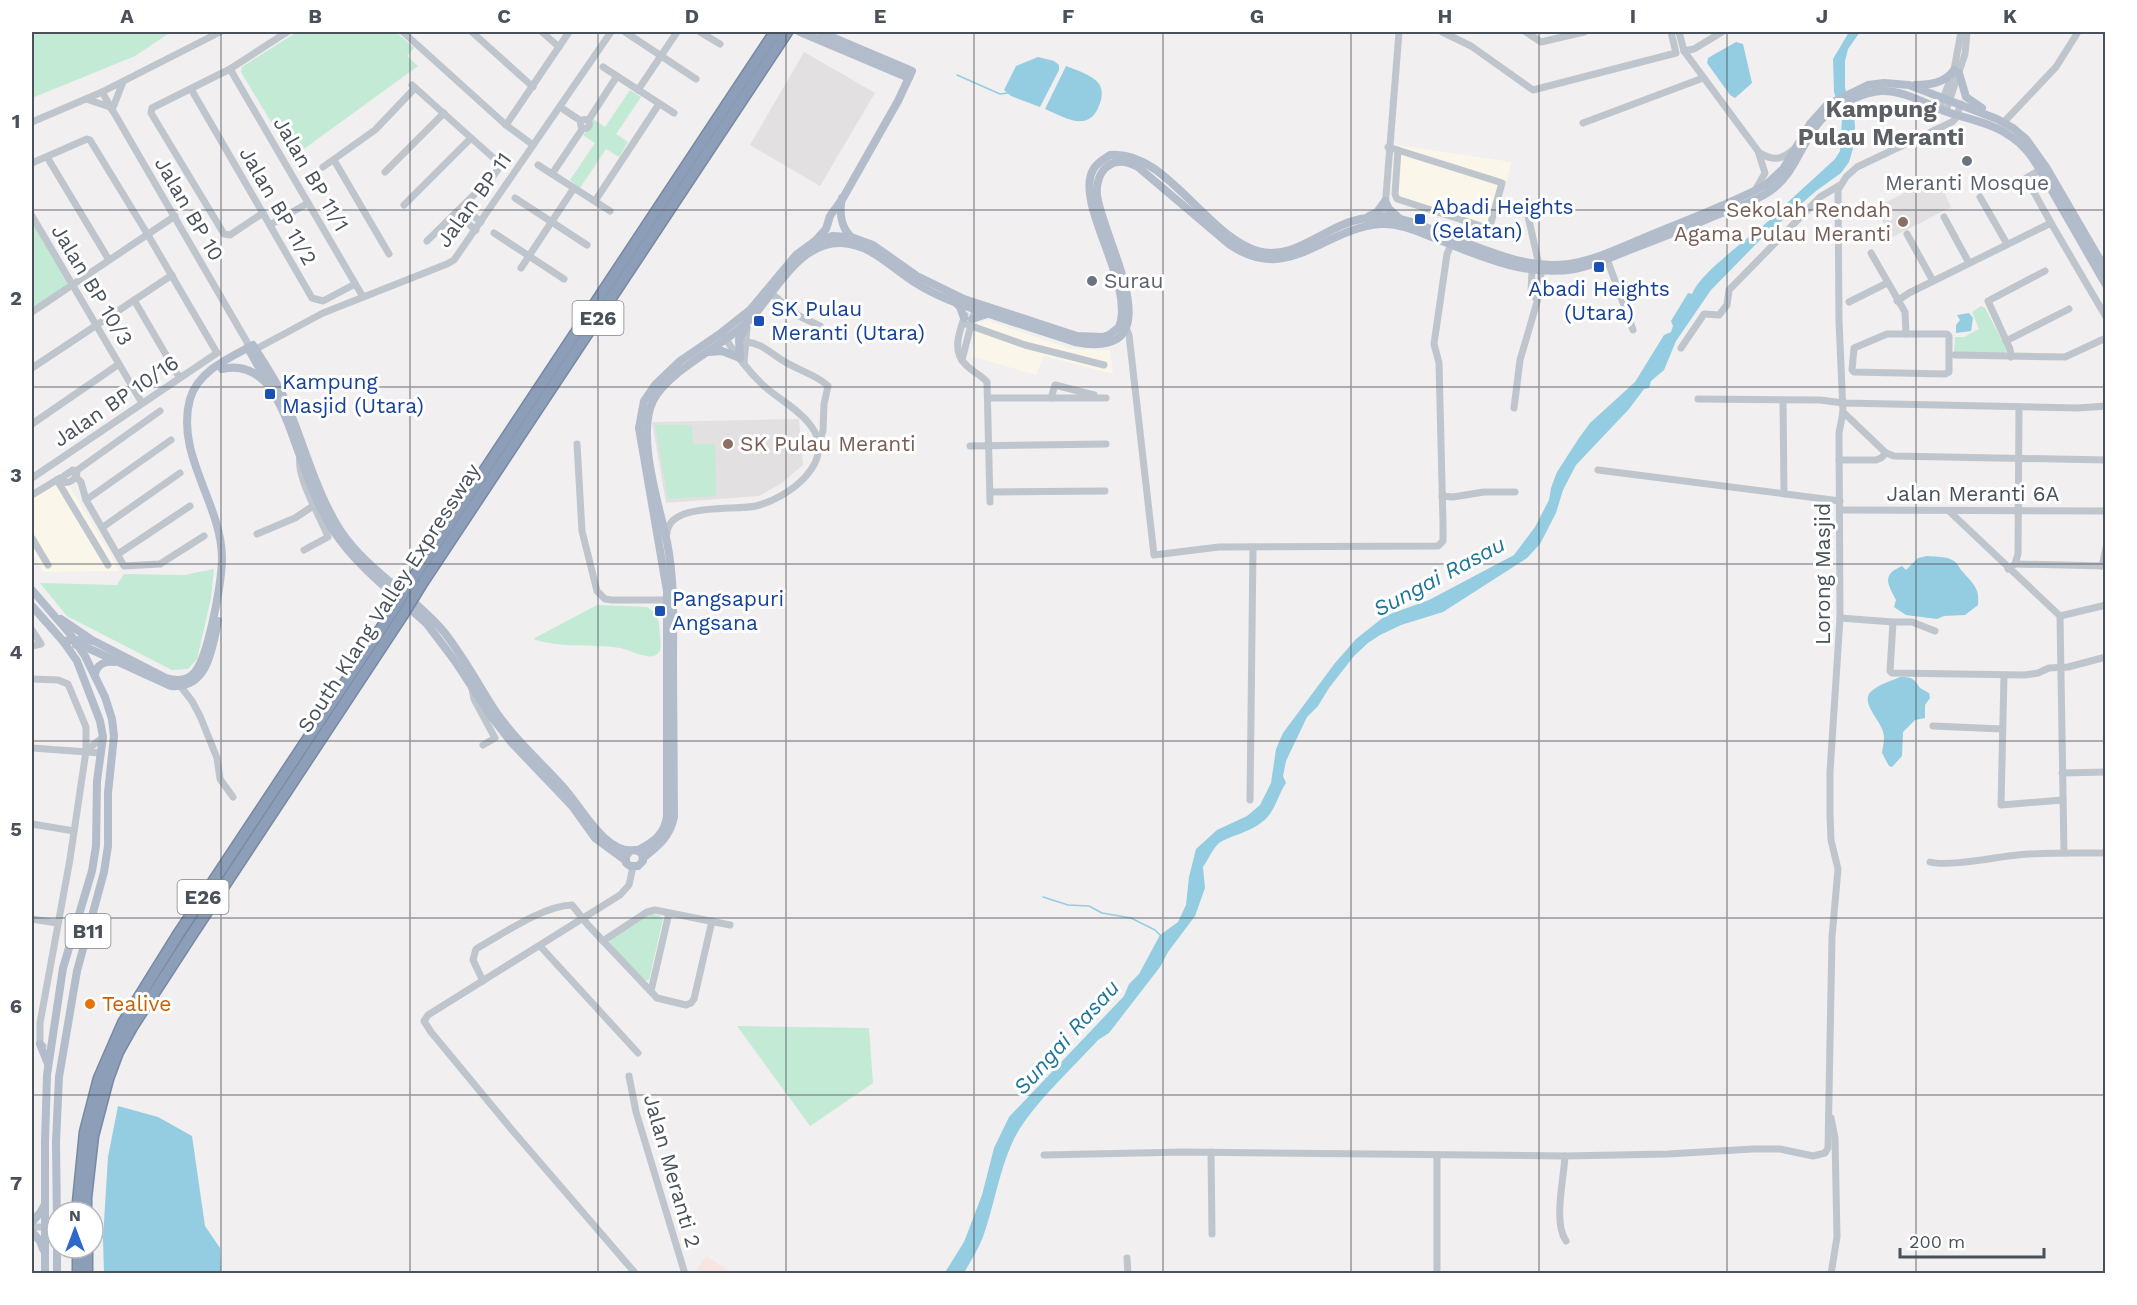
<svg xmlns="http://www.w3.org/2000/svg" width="2137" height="1305" font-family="'Work Sans',sans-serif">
  <rect width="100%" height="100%" fill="#f1efef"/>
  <g fill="#faf6ea">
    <path d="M1397,145L1512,162L1490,233L1394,202Z"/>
    <path d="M988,321L1072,349L1110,350L1113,374L1044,356L1036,375L971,356L978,322Z"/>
    <path d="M64,477L120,571L43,572L32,553V498Z"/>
  </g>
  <g fill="#e2e0e0">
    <path d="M804,52L875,93L820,186L750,145Z"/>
    <path d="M1929,181L1944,192L1951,207L1891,238L1876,207Z"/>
    <path d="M799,419L803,465L782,483L759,496L666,503L652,422Z"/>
  </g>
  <path fill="#f8e5e2" d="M706,1256L732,1273H695Z"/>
  <g fill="#c2ead4">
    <path d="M32,32H171L135,56L32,98Z"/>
    <path d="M297,32H396L414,48L407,56L418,66L301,151L294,140L285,145L241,72L242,67Z"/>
    <path d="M630,90L641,97L616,134L628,142L619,157L606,149L580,188L570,180L595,143L583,135L592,126L593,119L605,127Z"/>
    <path d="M32,216L72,285L32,312Z"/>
    <path d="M1981,306L1985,308L2007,350L2004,354L1954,353L1955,337H1964L1979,329L1972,312Z"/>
    <path d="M655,425H692L693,444H715L716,496L668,499Z"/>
    <path d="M214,569L211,598L197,659L188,669L172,670L67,616L40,583L117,585L124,574L184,575Z"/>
    <path d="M597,605L647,607C658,614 659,620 660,634C660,640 663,651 656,655C647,660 630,650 620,648C590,643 563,649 533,639Z"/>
    <path d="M651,913L660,916L663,919L649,980L644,981L610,946V940Z"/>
    <path d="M737,1026L869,1028L873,1083L810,1126Z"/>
  </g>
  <g fill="#94cce2">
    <path d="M1849,32H1860L1848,49L1845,61V88L1854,114L1855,127L1854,145L1849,162L1841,173L1816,191L1761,239L1711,290L1676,341L1664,370L1651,381L1649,388L1644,389L1629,409L1576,465L1563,490L1556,513L1540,544L1527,558L1443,612L1401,625L1380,635L1368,643L1354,656L1329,688L1318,706L1307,717L1286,761L1283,776L1286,783C1277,796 1276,811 1262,822C1249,833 1231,835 1219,843C1213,848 1208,860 1203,867L1205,888L1195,916L1168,952L1160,967L1109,1033L1098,1040C1072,1069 1030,1106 1013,1141C999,1171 994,1206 983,1237C978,1250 970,1262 964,1273L944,1274L964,1242L982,1195L994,1148L1009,1117L1124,996L1129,984L1139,974L1160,935L1178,922L1186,905L1189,877L1196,849L1217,830L1247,816L1260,805L1271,783L1276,749L1283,733L1335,663L1356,639L1385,616L1429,600L1514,555L1535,527L1549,500L1551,488L1557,472L1579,438L1590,423L1635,382L1664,335L1671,332L1673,326L1671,321L1688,293L1692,294C1700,274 1737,248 1753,233C1761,230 1765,222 1773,218L1774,215L1835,159L1840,151L1842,119L1834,92L1833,59Z"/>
    <path d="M1736,42L1743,44L1752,83L1735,98L1730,95L1707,63L1708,58Z"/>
    <path d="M1038,57L1054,61L1059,65V70L1040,107L1011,96L1004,90L1016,66Z"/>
    <path d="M1066,66C1076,70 1093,75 1099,84C1103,89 1102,98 1100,103C1090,134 1066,118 1045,109Z"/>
    <path d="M1969,313L1973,318L1971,331L1956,333V325L1960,320L1957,315Z"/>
    <path d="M1927,556C1934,557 1943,556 1950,559C1958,562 1958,567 1963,572C1973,584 1980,588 1978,605L1965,615L1944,616L1937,619L1906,615L1894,607L1896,600C1888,584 1881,575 1902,566L1906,570L1918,558Z"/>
    <path d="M1900,677C1913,677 1914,679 1920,688L1929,693L1930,698L1925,705V718L1915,720L1903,732L1902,756L1892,767L1889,766L1882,753C1883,744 1886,738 1882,729C1879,719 1858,700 1873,690C1880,684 1891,681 1900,677Z"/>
    <path d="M118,1106L158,1117L192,1136L205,1226L220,1248L221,1273H104L103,1238L108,1157Z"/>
  </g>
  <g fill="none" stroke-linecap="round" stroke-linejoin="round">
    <g stroke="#94cce2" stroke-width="1.5">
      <path d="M957,75L1000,94L1008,93"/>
      <path d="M1043,897L1068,905L1089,906L1102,913L1131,918L1155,930L1160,935"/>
    </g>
    <defs>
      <g id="highway">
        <path d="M414,577L775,32"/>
        <path d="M421,585L787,32"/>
        <path d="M77,1212L85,1132L99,1078L123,1023L179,933L394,609"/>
        <path d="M86,1212V1198L93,1136L108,1079L118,1052L132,1027L191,936L402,616"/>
        <path d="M78,1248V1274"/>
        <path d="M87,1248V1274"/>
      </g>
    </defs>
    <use href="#highway" stroke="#7789a4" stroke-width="13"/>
    <g stroke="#bfc5cc" stroke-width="7">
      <path d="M403,32L506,125L533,145"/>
      <path d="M472,32L533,87"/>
      <path d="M542,32L559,47"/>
      <path d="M625,32L696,79"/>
      <path d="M700,32L720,44"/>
      <path d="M1442,32L1471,46L1533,90L1676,53L1671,32"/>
      <path d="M1526,32L1541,42L1584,32"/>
      <path d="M1679,32L1684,51L1758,151L1765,173L1756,189"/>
      <path d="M1684,51L1694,49L1722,32"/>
      <path d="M603,67L674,113"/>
      <path d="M230,69L363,297"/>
      <path d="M412,85L498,162V169L494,175L427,241"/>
      <path d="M191,89L312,298L323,301L355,284"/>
      <path d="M638,90L677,32"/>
      <path d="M102,92L247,342L248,348"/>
      <path d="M86,99L110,107"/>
      <path d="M560,107L581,121"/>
      <path d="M1939,109L1954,70L1961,32"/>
      <path d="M112,110L123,82"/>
      <path d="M1946,111L1965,54L1967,32"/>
      <circle cx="585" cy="124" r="4.5"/>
      <path d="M588,121L617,76"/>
      <path d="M32,122L102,92L220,32"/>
      <path d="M2004,122L2056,67L2078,32"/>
      <path d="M1583,123L1703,78"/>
      <path d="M506,125L569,32"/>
      <path d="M1388,147L1493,180L1502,183L1490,226L1487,228L1397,199L1395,194L1398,150"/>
      <path d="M1760,153C1773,161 1781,160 1793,150"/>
      <path d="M47,157L109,260"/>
      <path d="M334,160L389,254"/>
      <path d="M32,163L87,139L90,140L148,235L217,353L32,478"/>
      <path d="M538,165L610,211"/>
      <path d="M323,167L375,130L415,88"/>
      <path d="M385,172L444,113"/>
      <path d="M552,174L583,128"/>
      <path d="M1980,197L2007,244"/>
      <path d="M515,198L587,245"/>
      <path d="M1528,200V216L1539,265"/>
      <path d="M595,201L659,104"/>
      <path d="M404,205L471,138"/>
      <path d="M463,207L481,222"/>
      <path d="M263,213L230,235L224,234L151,113L152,108L230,69L287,32"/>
      <path d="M456,214L476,230"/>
      <path d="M32,216L142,403"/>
      <path d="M1944,217L1969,263"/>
      <path d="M1384,221L1399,32"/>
      <path d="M2051,223L2106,317"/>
      <path d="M270,225L308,203"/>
      <path d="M494,233L564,279"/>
      <path d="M1907,234L1933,281"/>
      <path d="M1871,253L1905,312L1906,334"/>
      <path d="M1607,259L1633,330"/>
      <path d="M521,268L574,188"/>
      <path d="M1532,271L1531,292L1537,300"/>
      <path d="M772,294L799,316L820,326"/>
      <path d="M134,300L179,377"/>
      <path d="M1897,301L1909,293L2051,223L2026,178L2040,170"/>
      <path d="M1849,302L1887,283"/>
      <path d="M32,312L175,216"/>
      <path d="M965,315C959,333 951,352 967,366C973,372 981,375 987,382L990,502"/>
      <path d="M963,323L1025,345L1104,365"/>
      <path d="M1126,328L1129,335L1154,555L1219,547L1438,546L1443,541V524L1439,363L1434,344L1447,254L1451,245"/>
      <path d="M1887,334H1947L1949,336V372L1945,374L1854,372L1852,370L1854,348Z"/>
      <path d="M2006,341L2069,309"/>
      <path d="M745,342C762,342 773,356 787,363C800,371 817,375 828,386L824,404L823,431L819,442"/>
      <path d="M1681,348L1704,314L1719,315L1727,305L1729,290L1820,197L1840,185"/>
      <path d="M256,349L323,313L447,264L454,260L611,32"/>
      <path d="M1955,355L2065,357L2106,338"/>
      <path d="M2011,357L2010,349L1988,301L2045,271"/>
      <path d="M962,360L976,305"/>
      <path d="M744,363L747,328"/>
      <path d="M32,368L172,275"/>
      <path d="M988,398H1106"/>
      <path d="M1051,398L1055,385L1094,395"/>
      <path d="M1698,399L1820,400L1843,403L2078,408L2106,406"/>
      <path d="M1783,400L1784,494"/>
      <path d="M1514,408L1520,360L1540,292L1541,272"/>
      <path d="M1843,412L1886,453L1894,456L2106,460"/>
      <path d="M32,424L119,364"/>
      <path d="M577,444L582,531L597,591L605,599L612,600H667"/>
      <path d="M970,446L1106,444"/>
      <path d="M300,457C296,478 321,517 328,537L304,550"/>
      <path d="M1839,460H1876L1881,458L1886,453"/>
      <path d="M73,470L77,473C75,479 70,484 63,482L64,476Z"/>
      <path d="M1598,470L1840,501"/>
      <path d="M76,471L160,411"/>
      <path d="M76,477L81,482L86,500L124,566L160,564L204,536"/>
      <path d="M57,480L108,565"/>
      <path d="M990,492L1105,491"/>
      <path d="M32,495L60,478"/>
      <path d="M1442,496L1453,497L1484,492H1515"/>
      <path d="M86,500L171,440"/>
      <path d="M1840,510L2106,511"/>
      <path d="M1949,511L2060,616L2064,853"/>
      <path d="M103,527L180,473"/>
      <path d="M667,533C669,502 735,511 756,506C788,498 838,462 811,426C799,409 778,399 763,385C748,371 734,352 723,335"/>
      <path d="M257,534L295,518L313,506"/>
      <path d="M32,538L48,565"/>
      <path d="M118,554L190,506"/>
      <path d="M2015,564L2106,566"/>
      <path d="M2102,566L2106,548"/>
      <path d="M2008,569L2015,564L2018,554L2019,407"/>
      <path d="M2060,616L2106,605"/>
      <path d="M1840,618L1893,622L1890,671L1892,673L2025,675L2038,673L2049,668L2068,667L2106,657"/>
      <path d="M1893,622H1912L1935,631"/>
      <path d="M32,630L41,644L32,646"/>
      <path d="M2004,676L2001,805L2063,800"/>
      <path d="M32,679L58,680L68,684L86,727V751L70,859L40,1023V1044L43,1046"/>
      <path d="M181,687L192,701L200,716L217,758L220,779L233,797"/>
      <path d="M472,689L474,699L495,738L483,745"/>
      <path d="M1933,726L2002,729"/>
      <path d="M32,748L101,753"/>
      <path d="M86,751L103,737"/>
      <path d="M2062,773L2106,772"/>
      <path d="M1250,800L1253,547"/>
      <path d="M32,824L74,831"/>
      <path d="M1930,862C1948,867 1996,857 2017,855C2047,852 2076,853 2106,853"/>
      <path d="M633,867L629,885L620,895L428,1015L424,1021L431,1032L512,1130L636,1274"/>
      <path d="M32,919L57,923"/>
      <path d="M603,941L647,912L655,910L730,925"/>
      <path d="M540,946L638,1053"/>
      <path d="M483,981L473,960L476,949C503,934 542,906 572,905L588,925L657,998L686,1005L691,1003L694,999L712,921"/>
      <path d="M651,991L669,913"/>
      <path d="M629,1076L636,1112L685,1274"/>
      <path d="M1831,1118L1835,1138L1837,1237L1831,1274"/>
      <path d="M1211,1152L1212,1234"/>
      <path d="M1044,1155L1184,1152L1565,1156L1668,1154L1753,1149H1780L1813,1156L1825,1153L1828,1148L1832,937L1838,869L1831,840L1830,815V772L1840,618L1839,433L1843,412L1839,321L1838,190L1846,177L1857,167L1952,122L1955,119L1961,104"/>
      <path d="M1437,1156V1274"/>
      <path d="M1565,1156C1564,1178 1553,1223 1566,1241"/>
      <path d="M32,1227H57"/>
      <path d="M1127,1258L1128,1274"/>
    </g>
    <g stroke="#b2bcca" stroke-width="8">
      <path d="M800,32L909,78"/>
      <path d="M1959,73L1966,97L1982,108"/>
      <path d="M1915,85C1930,85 1945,83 1954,70"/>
      <path d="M842,198C839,212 841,227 851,237"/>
      <path d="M1369,216L1377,212L1385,201L1389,209L1399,218"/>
      <path d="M817,239L826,229L830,216L843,198L898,101L912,71L820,32"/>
      <path d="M956,303L960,307L964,318"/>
      <path d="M972,319L987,314"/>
      <path d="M248,348C260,371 275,392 285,416C301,454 310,495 333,530C357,567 395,595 427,624L455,661L491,716L511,742L572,806L595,838L625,860"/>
      <path d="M709,352L722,351L740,358"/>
      <path d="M740,358L739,339L746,327"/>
      <path d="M222,369C239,365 254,370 266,383"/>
      <path d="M32,590L70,634L85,656L105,697L112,719L114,736L108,793V846L104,872L77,971L59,1077L56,1142L57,1225"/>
      <path d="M32,606L63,641L77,661L100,721L103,737L97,781L96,846L92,871L63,968L47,1075L45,1142V1274"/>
      <path d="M61,619L92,640"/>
      <path d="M63,641L80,640L94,641L166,678C176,681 188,681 195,672C209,654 222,581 222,557C221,503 175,454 190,399C198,371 229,358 253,345C267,368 283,391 292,417C307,455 318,495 340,530C367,571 413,595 444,632C464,657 479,686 496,712C515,740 541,762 563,787C581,806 605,855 635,850L642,853L643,861L638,866H630L626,863V856L630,851"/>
      <path d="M76,645L90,649L171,686C208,689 212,649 218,621"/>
      <path d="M95,674C97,664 105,661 114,662"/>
      <path d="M638,850C653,843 665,834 667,816V591L639,428L644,401L655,385L680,361L721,333L750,310L796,255L815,241L832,236L851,237L873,245L917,276L964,299L1077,336L1103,337L1109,335L1119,327C1136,285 1074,204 1093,170C1096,163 1104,159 1110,155C1165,149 1206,236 1258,251C1288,260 1316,236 1342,225C1355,219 1368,217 1382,217C1401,217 1421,225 1438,232C1465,242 1492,254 1520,261C1536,265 1552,266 1569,264C1595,260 1622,247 1646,237C1682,222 1719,208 1754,191L1767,184L1783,169L1810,124L1827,105L1868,85L1884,83L1909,85L1997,119L2013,128L2026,139L2046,167L2106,270"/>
      <path d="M643,858C658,846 670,837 674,817C674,765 673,714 673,663C673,622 675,582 667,542C659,505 636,435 653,401C669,368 730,344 755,314C778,287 801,242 841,243C871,244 890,267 914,282C938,298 968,307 995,316C1022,325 1048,333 1075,342C1178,362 1102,239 1097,195C1096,185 1099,172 1108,166C1117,159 1129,162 1138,167L1230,245C1290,285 1323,228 1381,224C1402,223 1423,234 1442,241C1484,258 1528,277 1575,269C1592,266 1610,258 1627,251C1655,240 1684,229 1712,217C1731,209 1753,203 1770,191C1798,172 1802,136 1827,114C1841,103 1864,92 1881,91C1904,90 1926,104 1947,112C1968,119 1992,123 2010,136C2024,145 2032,156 2040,170L2106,285"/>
      <path d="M40,1044L48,1064"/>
      <path d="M32,1222L40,1213L44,1206"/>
      <path d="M32,1232L40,1241L43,1249"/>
      <path d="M57,1248V1274"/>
    </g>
    <use href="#highway" stroke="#8c9eb8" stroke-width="10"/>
    <defs>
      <g id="highway-bridge">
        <path d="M394,609L414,577"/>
        <path d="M402,616L421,585"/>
      </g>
    </defs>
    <use href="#highway-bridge" stroke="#7789a4" stroke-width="13" stroke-linecap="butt"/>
    <use href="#highway-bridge" stroke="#8c9eb8" stroke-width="10"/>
  </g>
  <path fill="none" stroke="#49515a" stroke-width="1.5" stroke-opacity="0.55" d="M221,32V1274M410,32V1274M598,32V1274M786,32V1274M974,32V1274M1163,32V1274M1351,32V1274M1539,32V1274M1727,32V1274M1916,32V1274M32,210H2106M32,387H2106M32,564H2106M32,741H2106M32,918H2106M32,1095H2106"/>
  <g fill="#6b7280" stroke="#fff" stroke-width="2">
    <circle cx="1967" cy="161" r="6"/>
    <circle cx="1092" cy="281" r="6"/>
  </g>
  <g fill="#1a4fb4" stroke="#fff" stroke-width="2">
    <rect x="1414" y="213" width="12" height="12" rx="3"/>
    <rect x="1593" y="261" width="12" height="12" rx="3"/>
    <rect x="753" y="315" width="12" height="12" rx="3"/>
    <rect x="264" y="388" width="12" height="12" rx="3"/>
    <rect x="654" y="605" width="12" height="12" rx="3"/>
  </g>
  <g fill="#8d6e63" stroke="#fff" stroke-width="2">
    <circle cx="1903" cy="222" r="6"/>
    <circle cx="728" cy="444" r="6"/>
  </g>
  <circle fill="#e8710a" stroke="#fff" stroke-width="2" cx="90" cy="1004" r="6"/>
  <g text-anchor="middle" stroke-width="6" stroke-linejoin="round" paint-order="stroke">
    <g fill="#fff" stroke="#80858c" stroke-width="1.5">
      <rect x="572.5" y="301" width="51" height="34" rx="4.5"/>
      <rect x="177.5" y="880" width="51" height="34" rx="4.5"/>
      <rect x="65.5" y="914" width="45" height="34" rx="4.5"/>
    </g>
    <g font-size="20" font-weight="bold" fill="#49515a">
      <text x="598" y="325">E26</text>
      <text x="203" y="904">E26</text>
      <text x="88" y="938">B11</text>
    </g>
    <g font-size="21" fill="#49515a" stroke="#fff">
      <text transform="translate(311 174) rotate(60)" y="7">Jalan BP 11/1</text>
      <text transform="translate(474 200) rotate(-54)" y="7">Jalan BP 11</text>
      <text transform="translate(278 206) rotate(60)" y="7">Jalan BP 11/2</text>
      <text transform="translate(189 209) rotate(60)" y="7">Jalan BP 10</text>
      <text transform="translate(92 285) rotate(59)" y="7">Jalan BP 10/3</text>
      <text transform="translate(116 401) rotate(-34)" y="7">Jalan BP 10/16</text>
      <text x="1973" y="501">Jalan Meranti 6A</text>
      <text transform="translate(1823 574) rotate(-90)" y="7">Lorong Masjid</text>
      <text transform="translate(389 598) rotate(-57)" y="7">South Klang Valley Expressway</text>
      <text transform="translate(672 1171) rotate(74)" y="7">Jalan Meranti 2</text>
    </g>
    <g font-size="21" fill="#5b616d" stroke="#fff">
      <text x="1967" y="190">Meranti Mosque</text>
      <text x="1104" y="288" text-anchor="start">Surau</text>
    </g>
    <g font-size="21" fill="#164399" stroke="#fff" text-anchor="start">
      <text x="1432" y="214">Abadi Heights<tspan x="1432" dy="24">(Selatan)</tspan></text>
      <text x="1599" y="296" text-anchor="middle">Abadi Heights<tspan x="1599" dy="24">(Utara)</tspan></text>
      <text x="771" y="316">SK Pulau<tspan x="771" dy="24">Meranti (Utara)</tspan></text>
      <text x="282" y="389">Kampung<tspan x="282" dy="24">Masjid (Utara)</tspan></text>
      <text x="672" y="606">Pangsapuri<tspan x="672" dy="24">Angsana</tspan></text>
    </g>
    <g font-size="21" fill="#785e54" stroke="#fff" text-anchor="end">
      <text x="1891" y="217">Sekolah Rendah<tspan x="1891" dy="24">Agama Pulau Meranti</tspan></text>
      <text x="740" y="451" text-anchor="start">SK Pulau Meranti</text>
    </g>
    <g font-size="21" fill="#c56008" stroke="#fff" text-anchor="start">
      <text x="102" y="1011">Tealive</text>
    </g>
    <g font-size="22" font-style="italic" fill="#1d7699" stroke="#fff">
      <text transform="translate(1439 576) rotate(-28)" y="8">Sungai Rasau</text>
      <text transform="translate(1066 1037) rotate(-48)" y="8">Sungai Rasau</text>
    </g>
    <g font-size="24" font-weight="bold" fill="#5c5f63" stroke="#fff">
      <text x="1881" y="117">Kampung<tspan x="1881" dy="28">Pulau Meranti</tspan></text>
    </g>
  </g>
  <rect width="2137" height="1305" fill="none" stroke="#ffffff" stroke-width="66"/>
  <g transform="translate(75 1230)"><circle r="28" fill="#ffffff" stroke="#b6b9bd" stroke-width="1.5"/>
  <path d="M0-4.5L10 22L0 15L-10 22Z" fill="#2e68cc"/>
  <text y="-9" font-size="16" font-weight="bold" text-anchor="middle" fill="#49515a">N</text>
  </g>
  <path d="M1900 1248v9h144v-9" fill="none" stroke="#49515a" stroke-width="3"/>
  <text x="1909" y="1248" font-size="18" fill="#49515a" stroke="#ffffff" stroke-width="4.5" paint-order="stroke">200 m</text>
  <rect x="33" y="33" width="2071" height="1239" fill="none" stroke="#49515a" stroke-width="2"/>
  <g font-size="20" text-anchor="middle" font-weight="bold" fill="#49515a">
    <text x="127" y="23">A</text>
    <text x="315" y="23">B</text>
    <text x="504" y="23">C</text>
    <text x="692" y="23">D</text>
    <text x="880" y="23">E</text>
    <text x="1068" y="23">F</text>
    <text x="1257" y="23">G</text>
    <text x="1445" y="23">H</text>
    <text x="1633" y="23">I</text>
    <text x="1822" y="23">J</text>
    <text x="2010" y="23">K</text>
    <text x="16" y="128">1</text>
    <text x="16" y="305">2</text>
    <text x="16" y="482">3</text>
    <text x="16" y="659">4</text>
    <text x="16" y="836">5</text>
    <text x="16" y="1013">6</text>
    <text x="16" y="1190">7</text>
  </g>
</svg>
